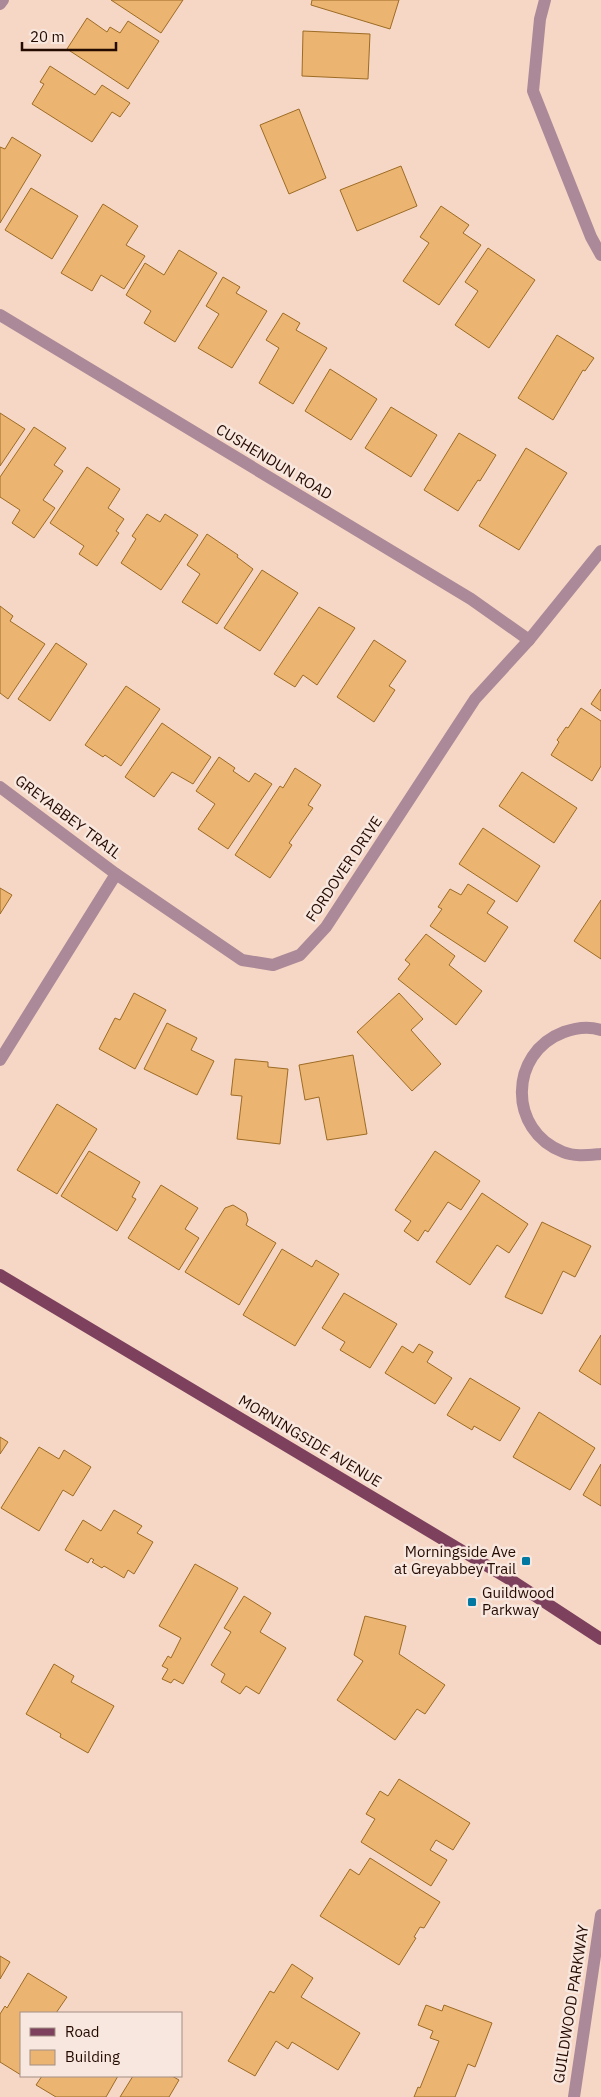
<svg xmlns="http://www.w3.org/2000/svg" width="601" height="2097" font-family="'IBM Plex Sans',sans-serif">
  <rect width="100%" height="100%" fill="#f6d7c5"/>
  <g fill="#ebb471" stroke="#9d6b24">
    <path d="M111,0H183L161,33Z"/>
    <path d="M312,0H399L390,29L311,5Z"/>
    <path d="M87,18L107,32L110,27L120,33L128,21L159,41L128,89L67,49Z"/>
    <path d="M303,31L370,34L368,79L302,76Z"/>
    <path d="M50,66L95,95L102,85L130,103L120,117L112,112L92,142L32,104L44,84L40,82Z"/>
    <path d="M299,109L326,178L289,194L260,125Z"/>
    <path d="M12,137L41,155L0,223V147L5,149Z"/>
    <path d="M401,166L417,206L357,231L340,190Z"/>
    <path d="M31,188L78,216L52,259L5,230Z"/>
    <path d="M103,204L138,226L126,245L145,256L124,289L101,275L92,291L61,273Z"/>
    <path d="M441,206L469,225L463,233L481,245L439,305L403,281L429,243L420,237Z"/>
    <path d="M488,248L535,280L489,348L455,325L478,291L465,282Z"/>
    <path d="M179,250L217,273L175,342L144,323L151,311L126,295L145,263L164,275Z"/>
    <path d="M223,277L240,287L236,293L267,311L232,368L198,348L219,314L206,306Z"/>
    <path d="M283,313L300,323L296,330L327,348L293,404L259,383L279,348L266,340Z"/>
    <path d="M557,335L594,358L585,371L583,370L553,420L518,398Z"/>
    <path d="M330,369L377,399L351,440L305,411Z"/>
    <path d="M391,407L437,435L411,477L365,448Z"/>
    <path d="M0,413L25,429L0,466Z"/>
    <path d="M34,427L66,448L54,465L63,471L43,500L55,508L34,538L12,523L20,510L0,497V477Z"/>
    <path d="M459,433L496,455L480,481L478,480L458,511L424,490Z"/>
    <path d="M526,448L567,473L519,550L479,526Z"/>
    <path d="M87,467L120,489L108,508L124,519L116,531L119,533L97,566L79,554L84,546L50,523Z"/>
    <path d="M147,514L160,522L165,514L198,535L161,590L121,563L136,539L132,536Z"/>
    <path d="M207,534L238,555L237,557L253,569L217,624L182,602L200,574L187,565Z"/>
    <path d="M262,570L298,593L260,651L224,628Z"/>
    <path d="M0,606L13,616L10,621L45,644L8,699L0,693Z"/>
    <path d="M319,607L355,628L317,685L303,675L295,687L274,674Z"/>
    <path d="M374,640L406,661L389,686L395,690L374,722L337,697Z"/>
    <path d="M56,643L87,664L50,721L18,699Z"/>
    <path d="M126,686L160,709L121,766L105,755L103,757L85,745Z"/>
    <path d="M601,689V711L591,704Z"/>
    <path d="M581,708L601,721V766L592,781L551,755L559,742L557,740L566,727L568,728Z"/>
    <path d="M162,723L211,757L193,784L172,772L154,797L125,777Z"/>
    <path d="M219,757L235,768L233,771L249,782L255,773L272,784L228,849L198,829L215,804L196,791Z"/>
    <path d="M295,768L321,785L308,805L313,808L289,843L292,845L270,878L235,855L280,786L283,788Z"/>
    <path d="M522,772L577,808L554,843L499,806Z"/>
    <path d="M483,828L540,866L517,902L459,864Z"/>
    <path d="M468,884L495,901L487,913L508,927L485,962L430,926L442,909L438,907L450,889L461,895Z"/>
    <path d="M0,888L12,895L0,914Z"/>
    <path d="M601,900V959L574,941Z"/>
    <path d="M426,934L455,956L449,965L482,991L456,1025L398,979L410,964L405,960Z"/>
    <path d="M134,993L166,1010L135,1069L99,1049L115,1018L120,1020Z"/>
    <path d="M399,993L423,1019L411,1030L441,1064L412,1091L357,1032Z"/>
    <path d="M167,1023L197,1038L191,1050L214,1061L197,1095L144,1069Z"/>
    <path d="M353,1055L367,1134L327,1140L319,1097L305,1100L299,1065Z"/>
    <path d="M235,1059L268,1062V1067L288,1069L280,1144L237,1139L242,1096L231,1095Z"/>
    <path d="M57,1104L97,1129L57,1194L17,1170Z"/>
    <path d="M89,1151L140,1182L132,1197L136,1199L117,1231L61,1196Z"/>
    <path d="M435,1151L480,1181L461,1210L448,1202L428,1232L425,1230L418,1241L404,1231L411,1221L395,1210Z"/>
    <path d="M161,1185L198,1208L185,1229L199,1238L179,1270L128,1238Z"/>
    <path d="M482,1193L528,1224L509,1253L497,1245L470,1285L436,1262Z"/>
    <path d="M233,1205L246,1213L248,1220L246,1225L276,1243L239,1305L185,1272L225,1208Z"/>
    <path d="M542,1222L591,1246L575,1277L563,1271L542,1314L505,1297Z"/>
    <path d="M282,1249L312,1267L316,1260L339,1274L295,1346L243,1315Z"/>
    <path d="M344,1293L397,1324L370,1368L340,1350L345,1342L322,1328Z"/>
    <path d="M601,1335V1385L579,1371Z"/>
    <path d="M419,1344L433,1352L427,1362L452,1378L435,1404L385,1373L402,1346L413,1353Z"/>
    <path d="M470,1378L520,1408L500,1441L474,1426L472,1430L447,1415Z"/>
    <path d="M539,1412L595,1448L570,1490L513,1457Z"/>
    <path d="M0,1437L8,1442L0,1454Z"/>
    <path d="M39,1447L59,1459L64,1450L91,1467L73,1496L63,1490L39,1531L1,1508Z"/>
    <path d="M601,1464V1506L583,1495Z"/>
    <path d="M114,1510L142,1526L137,1533L153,1542L134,1574L128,1570L124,1578L104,1566L102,1568L92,1562L94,1560L91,1558L88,1563L65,1550L83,1520L101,1531Z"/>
    <path d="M195,1564L238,1588L183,1684L174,1679L171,1683L162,1679L168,1669L162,1666L168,1656L171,1658L181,1638L159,1626Z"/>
    <path d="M244,1596L271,1613L260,1632L286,1648L259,1694L246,1686L240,1694L221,1682L225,1674L211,1665L231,1632L224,1628Z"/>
    <path d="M365,1616L406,1626L399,1654L445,1685L425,1714L417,1709L395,1740L337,1700L363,1661L354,1655Z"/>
    <path d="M54,1664L74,1676L71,1682L114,1706L88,1753L60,1737L61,1734L26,1714Z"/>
    <path d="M399,1779L470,1823L453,1850L436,1840L430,1850L447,1860L431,1886L361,1842L375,1819L366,1814L380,1791L388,1796Z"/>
    <path d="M370,1858L440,1902L424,1928L420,1927L414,1937L416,1938L399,1965L320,1916L350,1869L359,1875Z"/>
    <path d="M0,1956L10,1962L0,1979Z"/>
    <path d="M292,1964L313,1978L301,1997L360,2033L338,2070L292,2042L288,2049L276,2041L255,2076L228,2061L270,1991L274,1993Z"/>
    <path d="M28,1973L67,1997L56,2013H21V2075L0,2062V2014L5,2006L7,2008Z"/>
    <path d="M426,2005L442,2011L444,2005L492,2023L475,2067L468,2064L455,2097H414L418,2087L420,2088L439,2041L430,2038L433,2031L418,2025Z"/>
    <path d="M42,2076H118L106,2097H56L36,2085Z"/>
    <path d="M133,2076H172L179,2080L169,2097H120Z"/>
  </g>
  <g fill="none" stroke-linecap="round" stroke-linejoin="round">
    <g stroke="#ac8998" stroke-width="12">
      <path d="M545,0L540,19L533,91L591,237L601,255"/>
      <path d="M0,4L3,0"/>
      <path d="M0,315L471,599L529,640"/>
      <path d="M0,787L116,874"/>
      <path d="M601,1030C589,1026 575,1028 564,1032C508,1053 508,1131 563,1152C575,1157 589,1155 601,1154"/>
      <path d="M0,1060L116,874L242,960L273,965L300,955L326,927L475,699L529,640L601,551"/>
      <path d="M574,2097L601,1915"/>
    </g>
    <path stroke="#7d415e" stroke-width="12" d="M0,1275L511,1580L601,1639"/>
  </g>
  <g fill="#0078a1" stroke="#f7e7de" stroke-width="2">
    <rect x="521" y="1556" width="10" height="10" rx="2.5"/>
    <rect x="467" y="1597" width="10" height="10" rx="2.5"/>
  </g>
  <g text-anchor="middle" stroke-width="5" stroke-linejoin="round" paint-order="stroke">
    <g font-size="15" fill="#250a00" stroke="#f7e7de">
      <text transform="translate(274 462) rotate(31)" y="5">CUSHENDUN ROAD</text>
      <text transform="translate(68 817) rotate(37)" y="5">GREYABBEY TRAIL</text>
      <text transform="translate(344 869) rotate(-56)" y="5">FORDOVER DRIVE</text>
      <text transform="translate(310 1441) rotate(31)" y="5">MORNINGSIDE AVENUE</text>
      <text transform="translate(571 2004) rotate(-81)" y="5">GUILDWOOD PARKWAY</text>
    </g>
    <g font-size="15" fill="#250a00" stroke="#f7e7de" text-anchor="end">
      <text x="516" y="1557">Morningside Ave<tspan x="516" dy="17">at Greyabbey Trail</tspan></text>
      <text x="482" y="1598" text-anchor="start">Guildwood<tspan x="482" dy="17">Parkway</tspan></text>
    </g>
  </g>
  <rect x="20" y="2012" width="162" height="65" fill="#f7e7de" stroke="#a38f85"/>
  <rect x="30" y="2028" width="25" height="8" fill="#7d415e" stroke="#a38f85"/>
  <text x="65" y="2037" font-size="15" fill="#250a00">Road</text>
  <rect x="30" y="2050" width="25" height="15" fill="#ebb471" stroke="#a38f85"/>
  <text x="65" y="2062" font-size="15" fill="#250a00">Building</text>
  <path d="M22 42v8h94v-8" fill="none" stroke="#250a00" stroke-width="2.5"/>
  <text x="30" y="42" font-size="15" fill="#250a00" stroke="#f7e7de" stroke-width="4" paint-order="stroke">20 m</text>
</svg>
